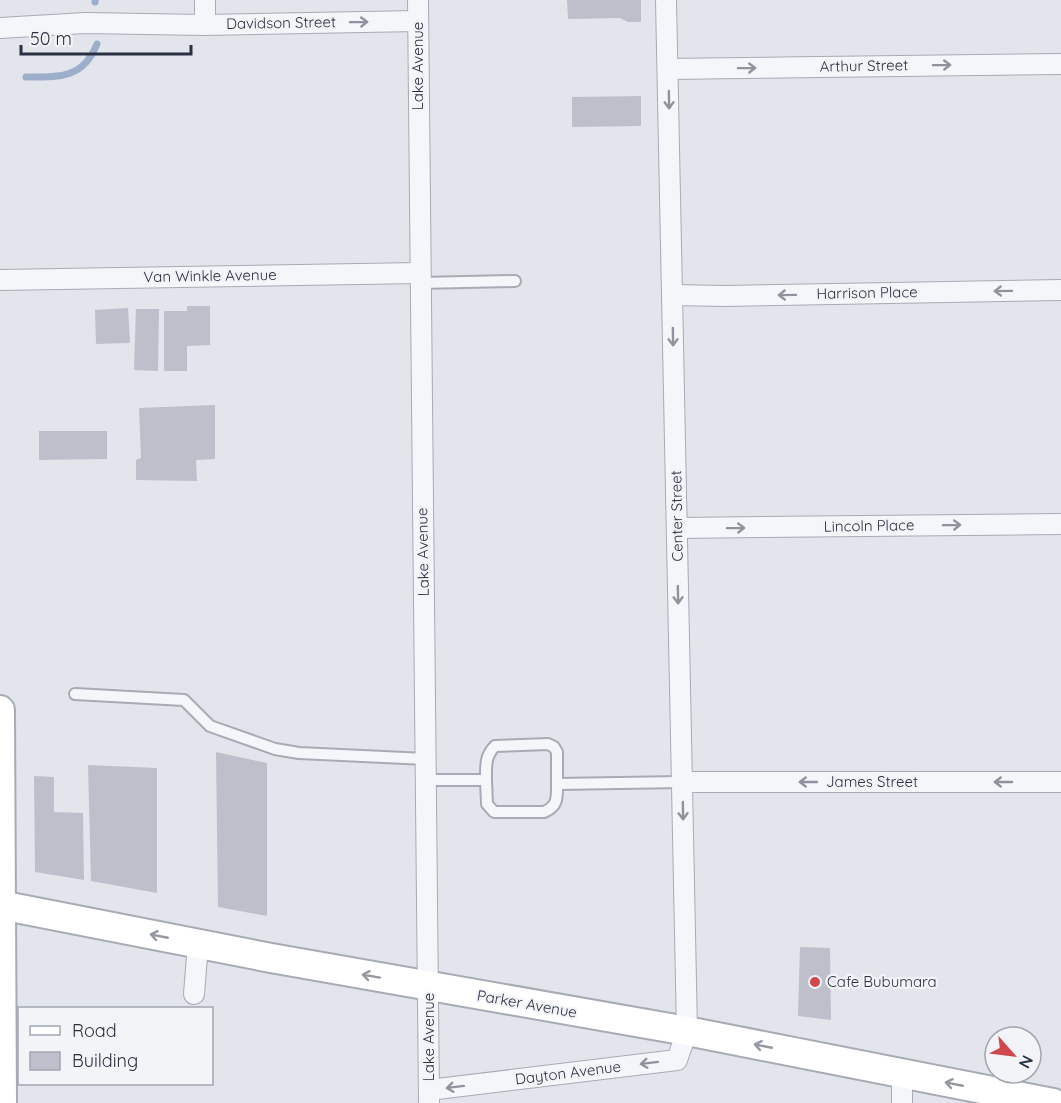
<svg xmlns="http://www.w3.org/2000/svg" width="1061" height="1103" font-family="Quicksand,sans-serif">
  <rect width="100%" height="100%" fill="#e2e5eb"/>
  <g fill="none" stroke-linecap="round" stroke-linejoin="round">
    <g stroke="#9daecb" stroke-width="7">
      <path d="M95,0V2"/>
      <path d="M26,77C59,77 83,79 97,44"/>
    </g>
  </g>
  <g fill="#bdc0cb">
    <path d="M567,0H641V22H628L620,18L568,19Z"/>
    <path d="M641,96V126L572,127V97Z"/>
    <path d="M187,306H210V345L187,346V371H164V311H187Z"/>
    <path d="M128,308L130,343L96,344L95,310Z"/>
    <path d="M136,309H159L158,371L134,370Z"/>
    <path d="M215,405V459L196,460L197,481L136,480V460L141,458L139,408Z"/>
    <path d="M39,431H107V459L39,460Z"/>
    <path d="M216,752L267,763V916L218,907Z"/>
    <path d="M88,765L157,768V893L91,881Z"/>
    <path d="M34,776L54,777V812L83,813L84,880L35,872Z"/>
    <path d="M800,947L830,948L831,1020L798,1016Z"/>
  </g>
  <g fill="none" stroke-linecap="round" stroke-linejoin="round">
    <defs>
      <g id="lane">
        <path d="M419,283L515,281"/>
        <path d="M75,694L184,700L210,726L275,749L299,753L426,759"/>
        <path d="M426,780H486C486,766 485,756 495,746L548,744L554,747L557,752V784L682,782"/>
        <path d="M486,780L487,804L494,812H544C558,806 557,798 557,784"/>
      </g>
      <g id="street">
        <path d="M418,0L429,1101"/>
        <path d="M205,25V0"/>
        <path d="M0,28L85,23L205,25L418,21"/>
        <path d="M668,69L1061,64"/>
        <path d="M0,280L419,273"/>
        <path d="M672,295L725,296L1061,290"/>
        <path d="M677,528L1061,524"/>
        <path d="M682,782H1061"/>
        <path d="M194,994L198,944"/>
        <path d="M429,1090L677,1060L687,1031L666,0"/>
        <path d="M902,1103V1074"/>
      </g>
      <g id="secondary">
        <path d="M0,710L2,1103"/>
        <path d="M0,905L271,958L687,1031L1053,1103"/>
      </g>
    </defs>
    <use href="#lane" stroke="#a7abb5" stroke-width="14"/>
    <use href="#street" stroke="#a7abb5" stroke-width="22"/>
    <use href="#secondary" stroke="#a7abb5" stroke-width="32"/>
    <use href="#lane" stroke="#f5f6f9" stroke-width="10"/>
    <use href="#street" stroke="#f5f6f9" stroke-width="20"/>
    <use href="#secondary" stroke="#fff" stroke-width="28"/>
  </g>
  <defs><path id="oneway-shaft" d="M-6 0H5M1.5-3L5.5 0L1.5 3" fill="none" stroke-width="1.6" stroke-linecap="round" stroke-linejoin="round" transform="scale(1.5)"/></defs>
  <g stroke="#90939e">
    <use href="#oneway-shaft" transform="translate(359 22) rotate(-1)"/>
    <use href="#oneway-shaft" transform="translate(942 65) rotate(-1)"/>
    <use href="#oneway-shaft" transform="translate(747 68) rotate(-1)"/>
    <use href="#oneway-shaft" transform="translate(669 100) rotate(89)"/>
    <use href="#oneway-shaft" transform="translate(1003 291) rotate(179)"/>
    <use href="#oneway-shaft" transform="translate(787 295) rotate(179)"/>
    <use href="#oneway-shaft" transform="translate(673 337) rotate(89)"/>
    <use href="#oneway-shaft" transform="translate(952 525) rotate(-1)"/>
    <use href="#oneway-shaft" transform="translate(736 528) rotate(-1)"/>
    <use href="#oneway-shaft" transform="translate(678 595) rotate(89)"/>
    <use href="#oneway-shaft" transform="translate(808 782) rotate(-180)"/>
    <use href="#oneway-shaft" transform="translate(1003 782) rotate(-180)"/>
    <use href="#oneway-shaft" transform="translate(683 811) rotate(89)"/>
    <use href="#oneway-shaft" transform="translate(649 1063) rotate(173)"/>
    <use href="#oneway-shaft" transform="translate(455 1087) rotate(173)"/>
  </g>
  <g stroke="#9498a1">
    <use href="#oneway-shaft" transform="translate(159 936) rotate(-169)"/>
    <use href="#oneway-shaft" transform="translate(371 976) rotate(-170)"/>
    <use href="#oneway-shaft" transform="translate(763 1046) rotate(-169)"/>
    <use href="#oneway-shaft" transform="translate(954 1084) rotate(-169)"/>
  </g>
  <circle fill="#d0474d" stroke="#f2f4f8" stroke-width="2" cx="815" cy="982" r="6"/>
  <g text-anchor="middle" stroke-width="4.5" stroke-linejoin="round" paint-order="stroke">
    <g font-size="15" fill="#2a3043" stroke="#f2f4f8">
      <text transform="translate(281 23) rotate(-1)" y="5">Davidson Street</text>
      <text transform="translate(418 66) rotate(-90)" y="5">Lake Avenue</text>
      <text transform="translate(864 66) rotate(-1)" y="5">Arthur Street</text>
      <text transform="translate(210 276) rotate(-1)" y="5">Van Winkle Avenue</text>
      <text transform="translate(867 293) rotate(-1)" y="5">Harrison Place</text>
      <text transform="translate(677 516) rotate(-91)" y="5">Center Street</text>
      <text transform="translate(869 526) rotate(-1)" y="5">Lincoln Place</text>
      <text transform="translate(423 552) rotate(-91)" y="5">Lake Avenue</text>
      <text x="872" y="787">James Street</text>
      <text transform="translate(527 1004) rotate(10)" y="5">Parker Avenue</text>
      <text transform="translate(429 1037) rotate(-90)" y="5">Lake Avenue</text>
      <text transform="translate(568 1073) rotate(-7)" y="5">Dayton Avenue</text>
    </g>
    <g font-size="15" fill="#2a3043" stroke="#f2f4f8" text-anchor="start">
      <text x="827" y="987">Cafe Bubumara</text>
    </g>
  </g>
  <rect x="18" y="1007" width="195" height="78" fill="#f2f4f8" stroke="#a2a6b0" stroke-width="1.5"/>
  <rect x="30" y="1026" width="30" height="9" fill="#ffffff" stroke="#a2a6b0" stroke-width="1.5"/>
  <text x="72" y="1037" font-size="18" fill="#2a3043">Road</text>
  <rect x="30" y="1052" width="30" height="18" fill="#bdc0cb" stroke="#a2a6b0" stroke-width="1.5"/>
  <text x="72" y="1067" font-size="18" fill="#2a3043">Building</text>
  <g transform="translate(1013 1055) rotate(118)"><circle r="28" fill="#f2f4f8" stroke="#a2a6b0" stroke-width="1.5"/>
  <path d="M0-4.5L10 22L0 15L-10 22Z" fill="#d0474d"/>
  <text y="-9" font-size="16" font-weight="bold" text-anchor="middle" fill="#2a3043">N</text>
  </g>
  <path d="M21 45v9h170v-9" fill="none" stroke="#2a3043" stroke-width="3"/>
  <text x="30" y="45" font-size="18" fill="#2a3043" stroke="#f2f4f8" stroke-width="4.5" paint-order="stroke">50 m</text>
</svg>
